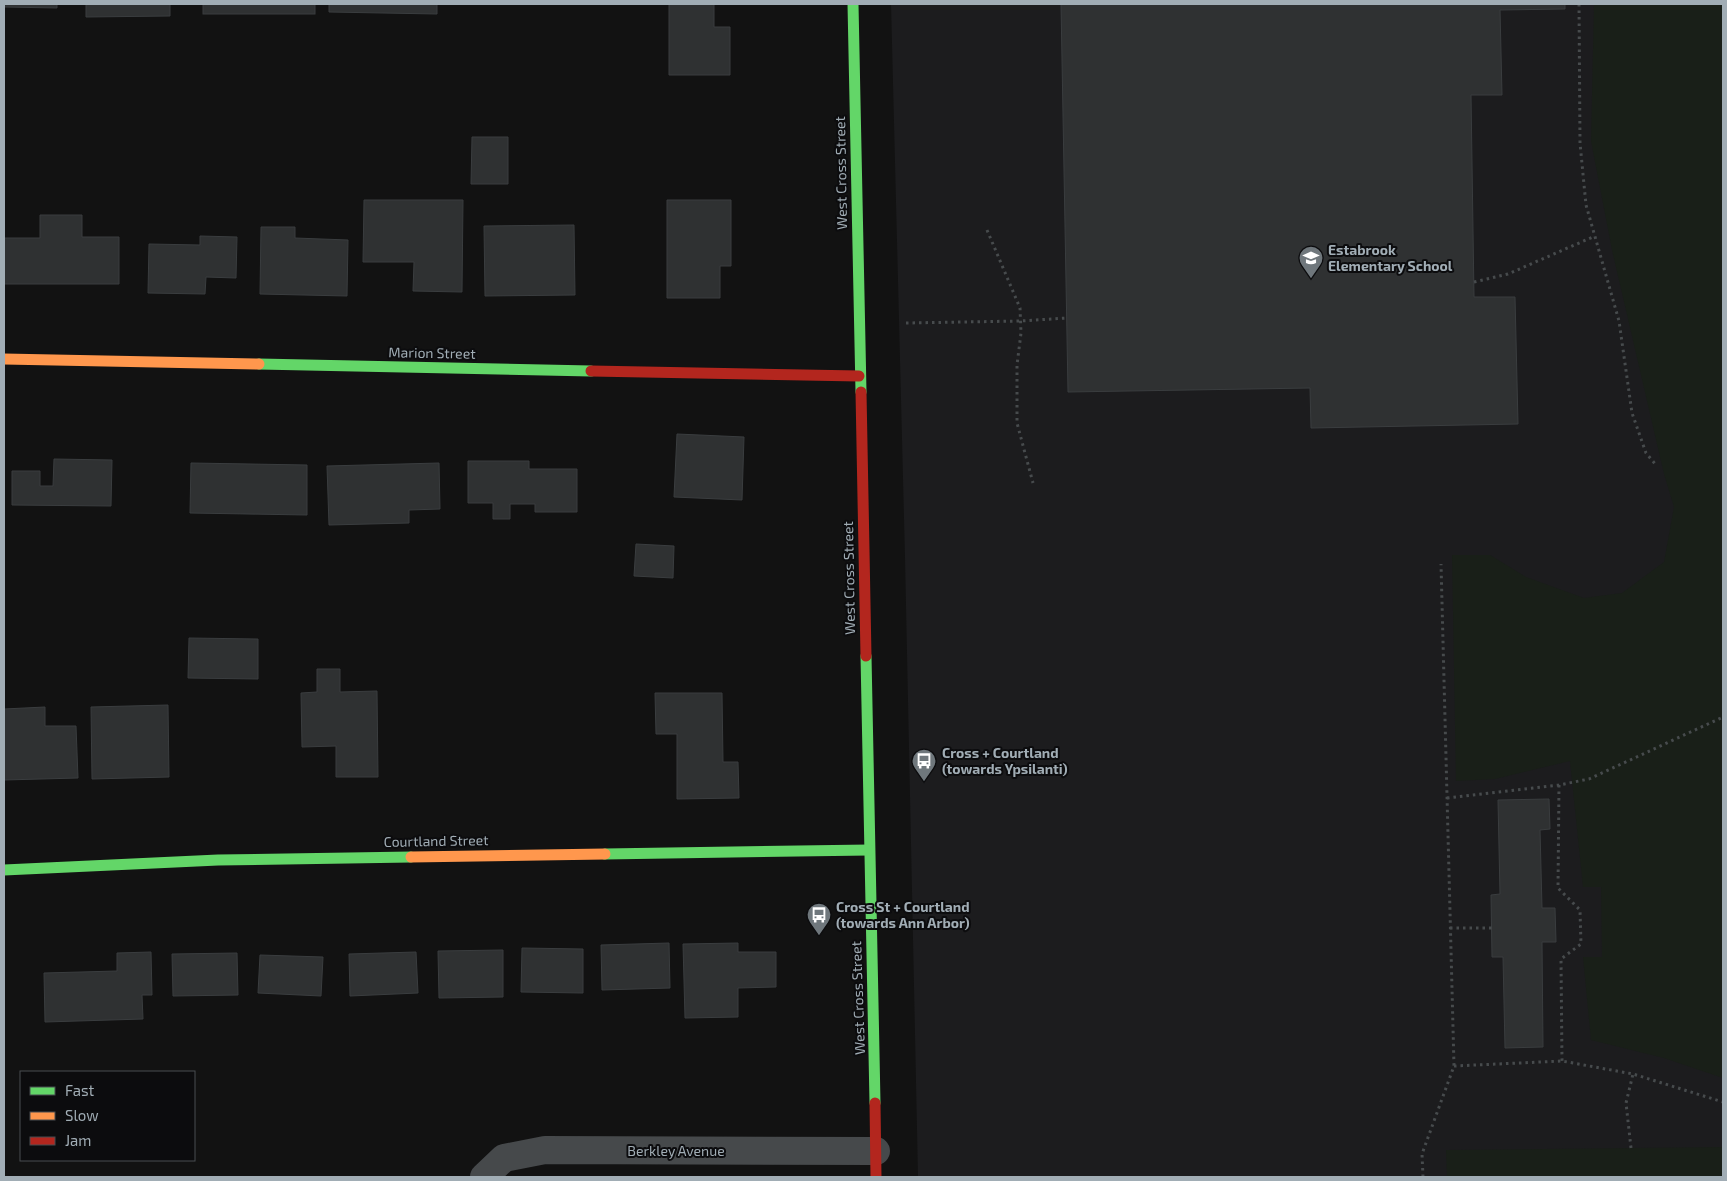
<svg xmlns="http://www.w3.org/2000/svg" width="1727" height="1181" font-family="'Exo 2',sans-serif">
  <rect width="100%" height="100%" fill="#121212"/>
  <path fill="#1c1c1e" d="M891,4H1723V1177H918L905,558Z"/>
  <g fill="#191f18">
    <path d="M1594,4H1723V1078L1664,1058L1591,1040L1583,957H1602L1601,887H1583L1570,761L1495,779L1456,781L1452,555H1490L1526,577L1584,598L1622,593L1664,562L1674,507L1664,474L1612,250L1591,141Z"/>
    <path d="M1723,1147V1177H1447L1446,1150Z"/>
  </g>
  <g fill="#2f3132" stroke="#3a3d3f">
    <path d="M4,4H57V8L4,7Z"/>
    <path d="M86,4H170V16L86,17Z"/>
    <rect x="203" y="4" width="112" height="10"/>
    <path d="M329,4H437V14L329,12Z"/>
    <path d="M669,4H714V27H730V75H669Z"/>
    <path d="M1061,4H1565V9L1500,10L1502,95H1471L1474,297H1515L1518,424L1311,428L1310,388L1068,392Z"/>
    <path d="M472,137H508V184H471Z"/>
    <path d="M364,200H463L462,292L413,291L414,262H363Z"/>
    <path d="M667,200H731V266H720V298H667Z"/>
    <path d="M40,215H82V237H119V284H4V238H40Z"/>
    <path d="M574,225L575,295L485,296L484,226Z"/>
    <path d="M261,227H295V238L348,240L347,296L260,294Z"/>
    <path d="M200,236L237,237L236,278L206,277L205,294L148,293L149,244L200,245Z"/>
    <path d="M677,434L744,437L742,500L674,497Z"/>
    <path d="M54,459L112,460L111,506L12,505V471H40V486H53Z"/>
    <path d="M468,461H529V469H577V512H535V504H510V519H493V503H468Z"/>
    <path d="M191,463L307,465V515L190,513Z"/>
    <path d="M439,463L440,509L409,510V523L329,525L327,466Z"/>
    <path d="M636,544L674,546L673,578L634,576Z"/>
    <path d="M189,638L258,639V679L188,678Z"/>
    <path d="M317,669H340V692L377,691L378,777H336V746L302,747L301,693L317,692Z"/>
    <path d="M655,693H722L723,762H738L739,798L677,799V734H656Z"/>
    <path d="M168,705L169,777L92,779L91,707Z"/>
    <path d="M45,707V726H76L78,778L4,780V709Z"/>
    <path d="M1549,799L1550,829L1540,830L1542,908H1555L1556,942H1542L1543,1047L1505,1048L1503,957H1492L1491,895L1500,894L1498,800Z"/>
    <path d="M669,943L670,988L602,990L601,945Z"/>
    <path d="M738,943V952H776V987L738,988V1017L685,1018L683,944Z"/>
    <path d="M522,948L583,949V993L521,992Z"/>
    <path d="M503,950V997L439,998L438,951Z"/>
    <path d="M151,952L152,995H142L143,1019L45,1022L44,973L117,971V953Z"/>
    <path d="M416,952L418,993L350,996L349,954Z"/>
    <path d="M237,953L238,995L173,996L172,954Z"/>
    <path d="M260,955L323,957L321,996L258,993Z"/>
  </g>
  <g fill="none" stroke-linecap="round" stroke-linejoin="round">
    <g stroke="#474b4d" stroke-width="3" stroke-dasharray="2.5 4" stroke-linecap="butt">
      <path d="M1579,4L1580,143L1586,205L1619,321L1632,413L1646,453L1656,465"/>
      <path d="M987,230L1020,308L1021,333L1017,365V423L1033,483"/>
      <path d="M1474,282L1508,274L1595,236"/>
      <path d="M906,323L1021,321L1067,318"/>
      <path d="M1559,785L1558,888L1580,910L1581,944L1561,959L1562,1061"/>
      <path d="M1447,798L1559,785L1589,779L1723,717"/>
      <path d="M1450,928H1492"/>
      <path d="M1454,1066L1562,1061L1633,1074L1723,1102"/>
      <path d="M1631,1148L1626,1103L1633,1074"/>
      <path d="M1423,1177L1422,1154L1454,1066L1441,564"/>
    </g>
    <path stroke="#46494b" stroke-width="28" d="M484,1177L504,1158L545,1150L876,1151"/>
    <g stroke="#63d668" stroke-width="11">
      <path d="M853,4L861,392"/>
      <path d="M259,364L591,371"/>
      <path d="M866,656L875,1103"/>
      <path d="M605,854L869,850"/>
      <path d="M4,870L218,860L411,857"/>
    </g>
    <g stroke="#ff974d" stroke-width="11">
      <path d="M4,359L259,364"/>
      <path d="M411,857L605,854"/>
    </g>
    <g stroke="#b3261e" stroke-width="11">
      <path d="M591,371L859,376"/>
      <path d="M861,392L866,656"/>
      <path d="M875,1103L876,1177"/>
    </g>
  </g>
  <defs>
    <symbol id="school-pin" viewBox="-11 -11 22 30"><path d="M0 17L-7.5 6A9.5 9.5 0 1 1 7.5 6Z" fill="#6f777c" stroke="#0c0c0e"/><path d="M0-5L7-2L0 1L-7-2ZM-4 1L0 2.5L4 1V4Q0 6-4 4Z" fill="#fff"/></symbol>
    <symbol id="bus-pin" viewBox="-11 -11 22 30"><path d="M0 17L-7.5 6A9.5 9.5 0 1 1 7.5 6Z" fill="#6f777c" stroke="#0c0c0e"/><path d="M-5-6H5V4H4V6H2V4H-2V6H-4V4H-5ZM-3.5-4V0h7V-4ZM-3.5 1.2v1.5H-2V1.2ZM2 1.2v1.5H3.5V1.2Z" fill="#fff"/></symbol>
  </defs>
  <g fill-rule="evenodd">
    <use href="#school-pin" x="1297" y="244" width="28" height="38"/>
    <use href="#bus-pin" x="910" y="747" width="28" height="38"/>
    <use href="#bus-pin" x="805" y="901" width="28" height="38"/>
  </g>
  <g text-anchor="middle" stroke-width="4" stroke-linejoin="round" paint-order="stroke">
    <g font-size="14" fill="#a1adb5" stroke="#0c0c0e">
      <text transform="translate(841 173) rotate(-91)" y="5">West Cross Street</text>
      <text transform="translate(432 353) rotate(1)" y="5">Marion Street</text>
      <text transform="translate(849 578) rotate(-91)" y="5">West Cross Street</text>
      <text transform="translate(436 841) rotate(-1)" y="5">Courtland Street</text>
      <text transform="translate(858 998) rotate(-92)" y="5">West Cross Street</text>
      <text x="676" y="1156">Berkley Avenue</text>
    </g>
    <g font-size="14" font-weight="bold" fill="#a1adb5" stroke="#0c0c0e" text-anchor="start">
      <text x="1328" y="255">Estabrook<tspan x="1328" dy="16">Elementary School</tspan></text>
      <text x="942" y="758">Cross + Courtland<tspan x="942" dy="16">(towards Ypsilanti)</tspan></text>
      <text x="836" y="912">Cross St + Courtland<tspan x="836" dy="16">(towards Ann Arbor)</tspan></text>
    </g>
  </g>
  <rect width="1727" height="1181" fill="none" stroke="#a1adb5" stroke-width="10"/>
  <rect x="20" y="1071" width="175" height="90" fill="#0c0c0e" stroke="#484c51"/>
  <rect x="30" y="1087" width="25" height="8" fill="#63d668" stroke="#484c51"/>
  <text x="65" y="1096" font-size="15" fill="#a1adb5">Fast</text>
  <rect x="30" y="1112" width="25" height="8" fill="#ff974d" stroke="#484c51"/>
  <text x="65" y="1121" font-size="15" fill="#a1adb5">Slow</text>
  <rect x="30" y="1137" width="25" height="8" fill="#b3261e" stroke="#484c51"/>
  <text x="65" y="1146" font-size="15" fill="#a1adb5">Jam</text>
</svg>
